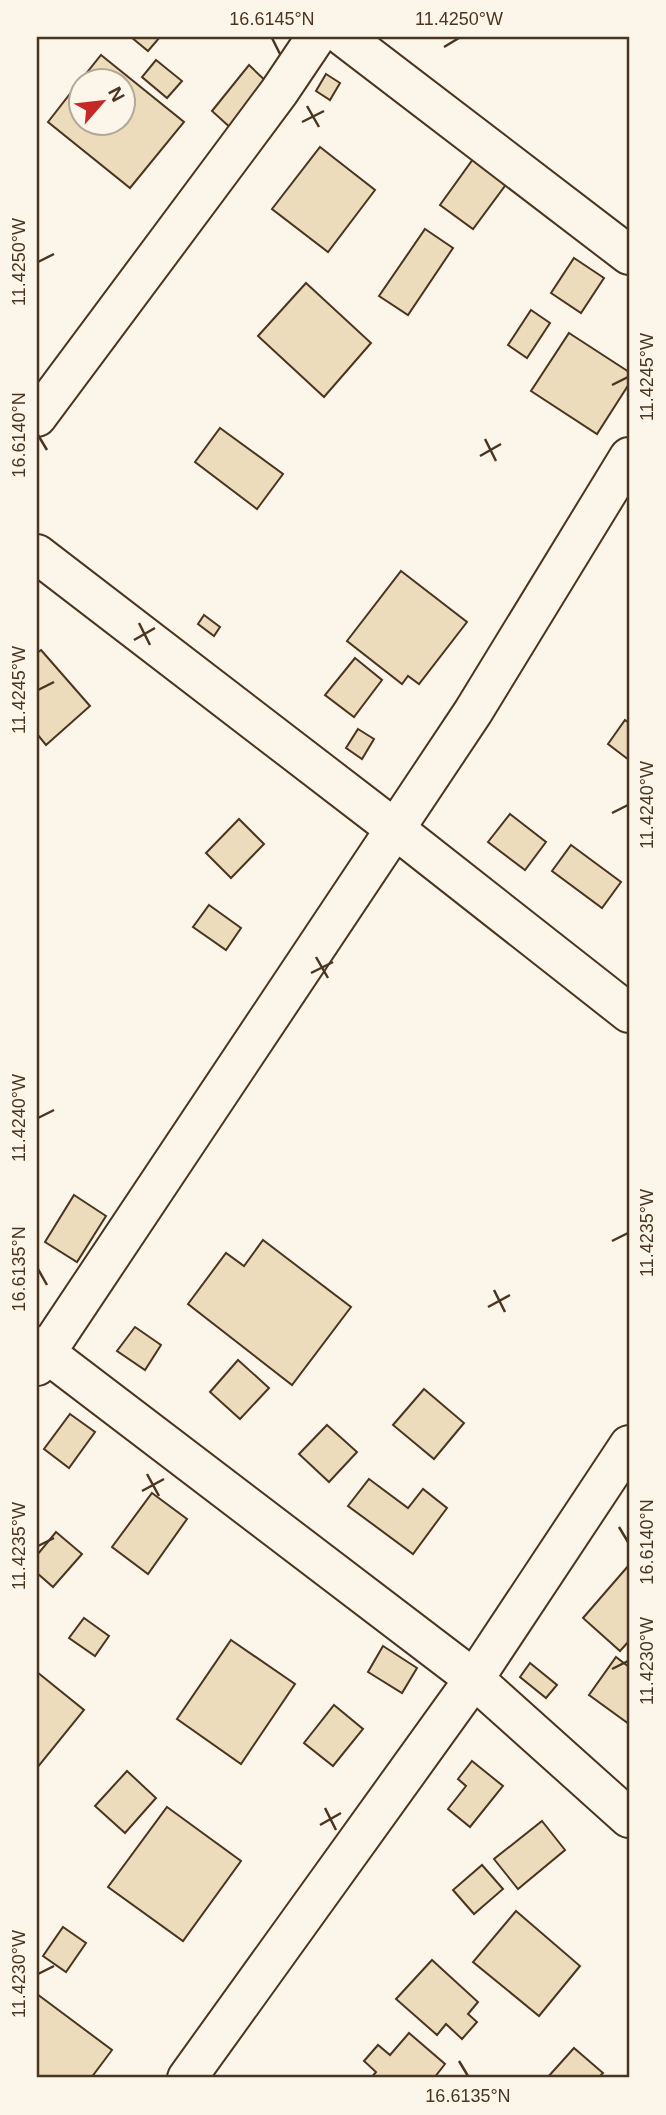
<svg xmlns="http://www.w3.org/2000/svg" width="666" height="2115" font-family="Arial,sans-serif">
  <rect width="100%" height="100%" fill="#fbf6e9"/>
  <g fill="#ecdcbc" stroke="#4a3520" stroke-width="2">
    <path d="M131,37H160L148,51Z"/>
    <path d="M101,55L184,122L130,188L48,122L80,81V122H122V80H81Z"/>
    <path d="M156,60L182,81L167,98L142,77Z"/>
    <path d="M249,65L271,86L233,130L212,111Z"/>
    <path d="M326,74L340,83L330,100L316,91Z"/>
    <path d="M320,147L375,190L328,252L272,209Z"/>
    <path d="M476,155L510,179L473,229L440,205Z"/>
    <path d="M425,229L453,248L408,315L379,296Z"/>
    <path d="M574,258L604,278L581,313L551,293Z"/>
    <path d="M306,283L371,343L324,397L258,336Z"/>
    <path d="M531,310L550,323L527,358L508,345Z"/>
    <path d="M569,333L629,372V384L597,434L531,391Z"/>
    <path d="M220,428L283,474L257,509L195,462Z"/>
    <path d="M401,571L467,622L419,684L408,676L402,684L347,641Z"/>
    <path d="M204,615L220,627L214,636L198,624Z"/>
    <path d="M41,650L90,706L46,745L37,734V653Z"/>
    <path d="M355,658L382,680L354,717L325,695Z"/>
    <path d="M625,720L629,723V760L608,744Z"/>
    <path d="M358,729L374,739L362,759L346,748Z"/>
    <path d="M510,814L546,842L525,870L488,842Z"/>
    <path d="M239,819L264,844L231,878L206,853Z"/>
    <path d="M571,845L621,882L602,908L552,871Z"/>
    <path d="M209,905L241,928L226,950L193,927Z"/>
    <path d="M74,1195L106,1216L77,1262L45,1242Z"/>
    <path d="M263,1240L351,1307L292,1385L188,1304L226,1253L244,1266Z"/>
    <path d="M135,1327L161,1345L145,1370L117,1351Z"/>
    <path d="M238,1360L269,1388L240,1419L210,1392Z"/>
    <path d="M424,1389L464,1423L434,1459L393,1425Z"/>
    <path d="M70,1414L95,1432L69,1468L44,1449Z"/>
    <path d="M327,1425L357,1452L329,1482L299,1454Z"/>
    <path d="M369,1479L408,1508L423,1489L447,1508L413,1554L348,1506Z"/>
    <path d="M152,1493L187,1519L148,1574L112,1547Z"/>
    <path d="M56,1532L82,1554L53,1587L37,1573V1555Z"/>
    <path d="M629,1565V1641L620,1651L583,1618Z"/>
    <path d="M84,1618L109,1636L95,1656L69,1638Z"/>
    <path d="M231,1640L295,1684L241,1764L177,1719Z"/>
    <path d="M383,1646L417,1668L402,1693L368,1672Z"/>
    <path d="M616,1657L629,1667V1724L589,1695Z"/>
    <path d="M530,1663L557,1685L546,1698L520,1677Z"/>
    <path d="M37,1672L84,1710L37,1768Z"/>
    <path d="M334,1705L363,1729L333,1766L304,1743Z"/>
    <path d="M472,1761L503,1786L470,1827L448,1809L466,1786L458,1779Z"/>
    <path d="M127,1771L156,1798L125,1833L95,1806Z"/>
    <path d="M167,1807L241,1861L183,1941L108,1887Z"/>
    <path d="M542,1821L565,1850L518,1889L494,1859Z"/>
    <path d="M482,1865L503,1889L474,1914L453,1890Z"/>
    <path d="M516,1911L580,1966L539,2016L473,1962Z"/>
    <path d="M63,1927L86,1943L66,1972L43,1956Z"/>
    <path d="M432,1960L478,2002L468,2014L477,2022L462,2039L446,2024L437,2035L396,1999Z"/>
    <path d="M37,1994L112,2050L91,2078H37Z"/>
    <path d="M409,2033L445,2064L434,2078H371L376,2072L364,2061L378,2045L390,2055Z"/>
    <path d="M574,2048L603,2073L598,2078H547Z"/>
  </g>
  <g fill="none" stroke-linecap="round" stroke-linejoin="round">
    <defs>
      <g id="street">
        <path d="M344,37L629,255"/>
        <path d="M37,417L279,92L316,37"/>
        <path d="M37,554L395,829L629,1013"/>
        <path d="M37,1346L474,1679L629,1818"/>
        <path d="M37,1366L473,712L629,457"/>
        <path d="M187,2078L474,1679L629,1445"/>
      </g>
    </defs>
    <use href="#street" stroke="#4a3520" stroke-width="42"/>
    <use href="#street" stroke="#fbf6e9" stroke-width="38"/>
  </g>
  <path fill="none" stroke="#4a3520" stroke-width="2.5" d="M272,38L280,54M444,47L459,38M307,106L319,127M302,122L324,111M38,262L54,254M612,385L628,377M38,435L47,450M485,439L496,461M480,456L501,444M139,623L150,645M134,640L155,628M38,690L54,682M612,813L628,805M316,957L328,978M311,973L333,962M38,1118L54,1110M612,1241L628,1233M38,1269L47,1285M494,1290L505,1312M488,1307L510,1295M147,1474L159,1496M142,1491L164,1479M619,1527L628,1542M38,1546L54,1538M612,1669L628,1661M325,1808L336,1830M320,1825L341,1813M38,1974L54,1966M459,2061L468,2076"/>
  <rect width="666" height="2115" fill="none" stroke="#fbf6e9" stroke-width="77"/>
  <g transform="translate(102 102) rotate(62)"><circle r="33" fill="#fbf6e9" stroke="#b4a999" stroke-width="2"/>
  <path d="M0-5L12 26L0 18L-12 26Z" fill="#c62828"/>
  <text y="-10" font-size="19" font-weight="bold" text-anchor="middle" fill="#4a3520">N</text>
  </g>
  <rect x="38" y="38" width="590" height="2038" fill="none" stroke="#4a3520" stroke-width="2.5"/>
  <g font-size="18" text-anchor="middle" fill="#4a3520">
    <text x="272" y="25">16.6145°N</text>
    <text x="459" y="25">11.4250°W</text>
    <text transform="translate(19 262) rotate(-90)" y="6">11.4250°W</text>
    <text transform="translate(647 377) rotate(-90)" y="6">11.4245°W</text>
    <text transform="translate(19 435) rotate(-90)" y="6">16.6140°N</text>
    <text transform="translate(19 690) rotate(-90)" y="6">11.4245°W</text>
    <text transform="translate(647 805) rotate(-90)" y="6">11.4240°W</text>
    <text transform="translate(19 1118) rotate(-90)" y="6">11.4240°W</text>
    <text transform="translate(647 1233) rotate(-90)" y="6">11.4235°W</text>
    <text transform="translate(19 1269) rotate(-90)" y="6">16.6135°N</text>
    <text transform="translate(647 1542) rotate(-90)" y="6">16.6140°N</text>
    <text transform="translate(19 1546) rotate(-90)" y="6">11.4235°W</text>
    <text transform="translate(647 1661) rotate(-90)" y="6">11.4230°W</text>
    <text transform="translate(19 1974) rotate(-90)" y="6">11.4230°W</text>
    <text x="468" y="2102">16.6135°N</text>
  </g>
</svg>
